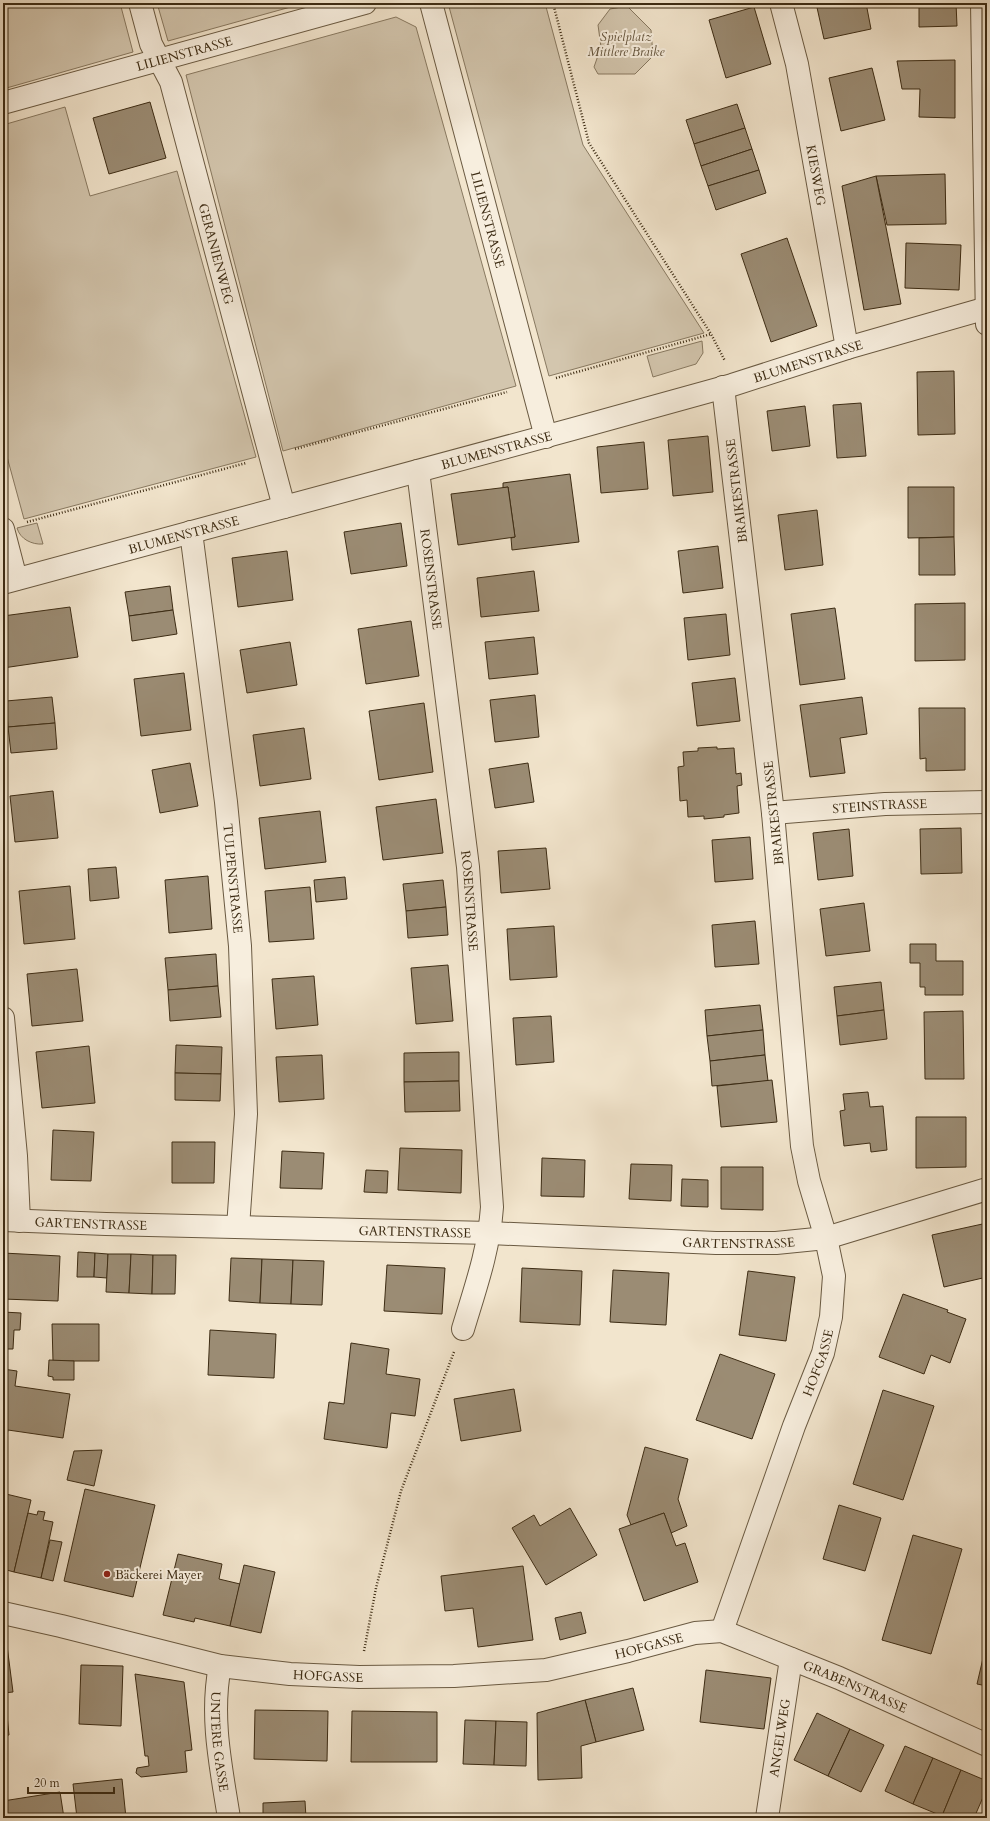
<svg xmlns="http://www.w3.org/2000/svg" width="990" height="1821" font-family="Cardo,serif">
  <rect width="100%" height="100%" fill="#f2e5cd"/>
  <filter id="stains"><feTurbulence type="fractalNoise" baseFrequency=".005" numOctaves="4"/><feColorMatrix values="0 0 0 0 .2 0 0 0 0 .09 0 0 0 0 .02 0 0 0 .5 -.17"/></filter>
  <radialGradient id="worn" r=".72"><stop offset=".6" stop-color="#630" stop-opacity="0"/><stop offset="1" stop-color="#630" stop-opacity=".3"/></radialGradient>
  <g fill="#d3c6ae" stroke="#887961">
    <path d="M3,3H120L133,52L3,89Z"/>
    <path d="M157,3H305L168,41Z"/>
    <path d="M448,3H545L583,145L704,333L549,376Z"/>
    <path d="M627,6L651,30L653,56L635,74H598L594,67L601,47L598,25L610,9Z"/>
    <path d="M396,17L416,27L516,386L283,451L186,75Z"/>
    <path d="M65,107L90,196L177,171L256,457L24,519L3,442V125Z"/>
    <path d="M702,341L703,353L696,364L653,377L647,356Z"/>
    <path d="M37,523L43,544C32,545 20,539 17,528Z"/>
  </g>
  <g fill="#9b8c74" stroke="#3d2c14">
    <path d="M816,3H866L871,29L824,39Z"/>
    <path d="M919,3H956L957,26L919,27Z"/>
    <path d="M754,7L771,64L726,78L709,20Z"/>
    <path d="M955,60V118L919,117L920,89H902L897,61Z"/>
    <path d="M872,68L885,120L841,131L829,78Z"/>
    <path d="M150,102L166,158L109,174L93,118Z"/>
    <path d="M737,104L745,128L694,144L686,120Z"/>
    <path d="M745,128L752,149L701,166L694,144Z"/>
    <path d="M752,149L759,170L708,186L701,166Z"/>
    <path d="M759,170L766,193L716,210L708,186Z"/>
    <path d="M945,174L946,224L887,225L876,176Z"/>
    <path d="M876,176L901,304L864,310L842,186Z"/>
    <path d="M787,238L817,326L771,342L741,254Z"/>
    <path d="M906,243L961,245L959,290L905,288Z"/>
    <path d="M954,371L955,434L918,435L917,372Z"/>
    <path d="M861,403L866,456L837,458L833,405Z"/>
    <path d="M805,406L810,446L772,451L767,411Z"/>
    <path d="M708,436L713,492L673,496L668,440Z"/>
    <path d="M644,442L648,489L601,493L597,447Z"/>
    <path d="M570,474L579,542L512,550L511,538L515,537L508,487L503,488V483Z"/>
    <path d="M508,487L515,537L458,545L451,494Z"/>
    <path d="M908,487H954V537L908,538Z"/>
    <path d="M817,510L823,565L785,570L778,515Z"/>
    <path d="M401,523L407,566L351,574L344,532Z"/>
    <path d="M954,537L955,575H919V538Z"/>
    <path d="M718,546L723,588L683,593L678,551Z"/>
    <path d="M287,551L293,600L238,607L232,558Z"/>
    <path d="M534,571L539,611L481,617L477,578Z"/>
    <path d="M170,586L173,610L129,616L125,592Z"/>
    <path d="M965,603V660L915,661V604Z"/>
    <path d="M70,607L78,657L3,668V616Z"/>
    <path d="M835,608L845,679L800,685L791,614Z"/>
    <path d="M173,610L177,634L132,641L129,616Z"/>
    <path d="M726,614L730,655L688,660L684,618Z"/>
    <path d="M411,621L419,676L366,684L358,629Z"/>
    <path d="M534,637L538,674L489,679L485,642Z"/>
    <path d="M290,642L297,685L247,693L240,650Z"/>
    <path d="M184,673L191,730L141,736L134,679Z"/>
    <path d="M735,678L740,721L697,726L692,683Z"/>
    <path d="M535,695L539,737L495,742L490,700Z"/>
    <path d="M52,697L55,723L8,727L6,701Z"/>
    <path d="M862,697L867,734L840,738L845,773L810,777L800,705Z"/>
    <path d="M424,703L433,772L379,780L369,711Z"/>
    <path d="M919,708H965V770L926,771V758L920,759Z"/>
    <path d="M55,723L57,749L11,753L8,727Z"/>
    <path d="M304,728L311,779L260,786L253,735Z"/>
    <path d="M717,747V749L734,748L736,774L741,773L742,785L737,786L739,813L724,815V817L704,819V816L688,817L687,800L680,801L678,767L684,766L683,752L698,751V748Z"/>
    <path d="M190,763L198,806L160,813L152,770Z"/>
    <path d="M528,763L534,802L495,808L489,769Z"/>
    <path d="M53,791L58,838L15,842L10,796Z"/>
    <path d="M436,799L443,853L383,860L376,807Z"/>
    <path d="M320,811L326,862L265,869L259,818Z"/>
    <path d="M961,828L962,873L921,874L920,829Z"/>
    <path d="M849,829L853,876L818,880L813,833Z"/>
    <path d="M750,837L753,879L715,882L712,840Z"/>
    <path d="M546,848L550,889L501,893L498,851Z"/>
    <path d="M116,867L119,898L90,901L88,869Z"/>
    <path d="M208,876L212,929L169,933L165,880Z"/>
    <path d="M345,877L347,899L316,902L314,880Z"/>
    <path d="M443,880L446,907L406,911L403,884Z"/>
    <path d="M70,886L75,939L24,944L19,891Z"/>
    <path d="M310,887L314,939L269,942L265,891Z"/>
    <path d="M864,903L870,951L826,956L820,909Z"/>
    <path d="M446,907L448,935L408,938L406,911Z"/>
    <path d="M755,921L759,964L715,967L712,925Z"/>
    <path d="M554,926L557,977L510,980L507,929Z"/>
    <path d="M910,944H936V961H963V995H925V987H920V963H910Z"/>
    <path d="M216,954L218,986L168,990L165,958Z"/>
    <path d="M448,965L453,1021L416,1024L411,968Z"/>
    <path d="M77,969L83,1021L32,1026L27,974Z"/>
    <path d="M314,976L318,1025L276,1029L272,979Z"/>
    <path d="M881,982L884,1010L837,1016L834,987Z"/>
    <path d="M218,986L221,1017L170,1021L168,990Z"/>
    <path d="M760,1005L763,1030L707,1036L705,1010Z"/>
    <path d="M884,1010L887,1039L840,1045L837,1016Z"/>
    <path d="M963,1011L964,1079H925L924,1012Z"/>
    <path d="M551,1016L554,1062L516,1065L513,1018Z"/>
    <path d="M763,1030L765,1055L710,1061L707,1036Z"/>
    <path d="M176,1045L222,1047L221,1074L175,1073Z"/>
    <path d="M89,1046L95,1103L42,1108L36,1052Z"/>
    <path d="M459,1052V1081L404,1082V1053Z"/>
    <path d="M322,1055L324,1099L279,1102L276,1057Z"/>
    <path d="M765,1055L768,1081L712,1086L710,1061Z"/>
    <path d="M175,1073L221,1074L220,1101L175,1100Z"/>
    <path d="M772,1080L777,1122L721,1127L717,1086Z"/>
    <path d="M459,1081L460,1111L405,1112L404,1082Z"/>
    <path d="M868,1092L870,1107L883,1106L887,1150L871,1152L870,1143L844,1146L840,1111L845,1110L843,1094Z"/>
    <path d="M916,1117H966V1167L916,1168Z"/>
    <path d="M53,1130L94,1132L91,1181L51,1180Z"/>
    <path d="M172,1142H215L214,1183H172Z"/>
    <path d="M400,1148L462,1150L461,1193L398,1190Z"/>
    <path d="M282,1151L324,1153L322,1189L280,1188Z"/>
    <path d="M542,1158L585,1160L584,1197L541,1196Z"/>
    <path d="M631,1164L672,1165L671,1201L629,1199Z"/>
    <path d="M721,1167H763V1210L721,1209Z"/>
    <path d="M366,1170L388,1171L387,1193L364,1192Z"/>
    <path d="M682,1179L708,1180V1207L681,1206Z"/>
    <path d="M987,1223V1277L944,1287L932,1235Z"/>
    <path d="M78,1252L95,1253L94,1277H77Z"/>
    <path d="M3,1253L60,1256L58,1301L3,1299Z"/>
    <path d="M95,1253L108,1254L107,1278L94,1277Z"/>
    <path d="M108,1254H131L129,1293L106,1292Z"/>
    <path d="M131,1254L153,1255L152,1294L129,1293Z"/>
    <path d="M153,1255H176L175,1294H152Z"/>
    <path d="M231,1258L262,1259L260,1303L229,1301Z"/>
    <path d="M262,1259L293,1260L291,1304L260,1303Z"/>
    <path d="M293,1260L324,1261L322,1305L291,1304Z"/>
    <path d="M387,1265L445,1268L442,1314L384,1311Z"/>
    <path d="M522,1268L582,1271L580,1325L520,1322Z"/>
    <path d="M613,1270L669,1273L666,1325L610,1322Z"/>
    <path d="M748,1271L795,1277L786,1341L739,1335Z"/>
    <path d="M903,1294L948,1310L947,1312L966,1319L950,1363L931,1355L924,1374L879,1357Z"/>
    <path d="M3,1312L21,1313L20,1330H14L13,1349H3Z"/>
    <path d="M52,1324H99V1361H53Z"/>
    <path d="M210,1330L276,1334L274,1378L208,1375Z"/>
    <path d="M351,1343L389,1349L386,1374L420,1379L415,1416L391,1413L387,1448L324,1439L329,1402L344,1404Z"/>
    <path d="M720,1354L775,1374L752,1439L696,1420Z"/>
    <path d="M49,1360L74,1361V1380H53V1377L48,1376Z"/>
    <path d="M3,1369L17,1371L15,1386L70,1394L63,1438L8,1430L7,1435L3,1434Z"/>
    <path d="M514,1389L521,1431L461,1441L454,1399Z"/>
    <path d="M883,1390L934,1406L903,1500L853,1484Z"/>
    <path d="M645,1447L688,1459L678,1499L687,1526L671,1533L664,1513L631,1525L627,1515Z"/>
    <path d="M102,1450L94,1486L67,1480L74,1451Z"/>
    <path d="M85,1489L155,1505L133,1597L64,1581Z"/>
    <path d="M6,1494L31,1500L14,1572L3,1569V1506Z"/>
    <path d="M839,1505L881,1518L865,1571L823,1559Z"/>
    <path d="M570,1508L597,1555L546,1585L512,1528L534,1515L540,1526Z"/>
    <path d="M38,1511L45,1512L43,1520L53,1522L41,1578L14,1572L28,1513L37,1515Z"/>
    <path d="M664,1513L676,1546L685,1543L698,1582L644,1601L619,1529Z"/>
    <path d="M913,1535L962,1549L931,1654L882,1640Z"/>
    <path d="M50,1540L62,1542L53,1581L41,1578Z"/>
    <path d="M178,1554L222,1564L219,1579L240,1584L230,1626L195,1618L194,1622L163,1615Z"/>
    <path d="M244,1565L275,1572L261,1633L230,1626Z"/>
    <path d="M523,1566L533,1640L478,1647L473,1608L445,1611L441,1576Z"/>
    <path d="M581,1612L586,1633L560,1640L555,1618Z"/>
    <path d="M3,1630H5L13,1692L3,1693Z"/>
    <path d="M987,1641V1686L977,1684Z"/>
    <path d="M81,1665L123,1666L121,1726L79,1724Z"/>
    <path d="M706,1670L771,1678L764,1729L700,1722Z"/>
    <path d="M135,1674L184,1682L192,1750L185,1751L187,1772L141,1777L136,1773L137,1768L149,1766L148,1756H145Z"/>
    <path d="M633,1688L644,1730L596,1742L585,1700Z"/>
    <path d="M3,1695H5L9,1735L3,1736Z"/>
    <path d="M585,1700L596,1742L581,1746L582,1778L538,1780L537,1713Z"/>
    <path d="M255,1710L328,1711L327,1761L254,1759Z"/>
    <path d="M352,1711L437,1712V1762H351Z"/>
    <path d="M817,1713L850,1729L828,1776L794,1760Z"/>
    <path d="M465,1720L496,1721L494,1765L463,1764Z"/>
    <path d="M496,1721L527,1722L526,1766L494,1765Z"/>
    <path d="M850,1729L884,1745L861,1792L828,1776Z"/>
    <path d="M905,1746L933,1758L913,1804L885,1791Z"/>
    <path d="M933,1758L961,1770L942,1816L913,1804Z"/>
    <path d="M961,1770L987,1781V1788L974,1818H947L942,1816Z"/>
    <path d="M122,1779L126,1818H77L73,1784Z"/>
    <path d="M60,1792L64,1818H4L3,1801Z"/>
    <path d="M305,1801L306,1818H263V1803Z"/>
  </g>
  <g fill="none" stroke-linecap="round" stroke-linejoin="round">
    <defs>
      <g id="street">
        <path id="s1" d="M140,3L151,44L171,82L284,507"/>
        <path id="s2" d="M431,3L546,437"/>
        <path id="s3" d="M781,3L797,64L847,348"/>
        <path d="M982,3L987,324"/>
        <path id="s4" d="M3,103L365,3"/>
        <path id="s5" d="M418,471L468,867L492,1207C489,1250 475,1289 463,1329"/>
        <path d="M3,529L16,579"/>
        <path id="s6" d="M191,532L226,802L240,946L246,1114L238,1227"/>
        <path id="s7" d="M3,583L573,429L732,385L847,348L987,308"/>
        <path id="s8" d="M773,813L885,804L987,802"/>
        <path d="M3,1018L16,1156L19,1221"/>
        <path id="s9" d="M3,1220L106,1224L490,1233L716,1243H776L826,1238L987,1189"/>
        <path id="s10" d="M3,1613L61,1626L220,1666L290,1674L359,1677L454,1676L546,1670L628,1651L695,1633L722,1631L839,1678L987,1745"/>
        <path id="s11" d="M722,1631L794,1426L823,1353L831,1317L834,1276L826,1238L809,1181L802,1146L773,813L723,387"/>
        <path id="s12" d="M220,1666C210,1717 221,1767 229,1818"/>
        <path id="s13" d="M767,1818L791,1659"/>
      </g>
    </defs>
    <use href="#street" stroke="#6a5a42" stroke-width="24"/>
    <g stroke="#3d2c14" stroke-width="2.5" stroke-dasharray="1 2" stroke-linecap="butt">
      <path d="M553,3L589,143L711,334L725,361"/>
      <path d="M556,378L711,334"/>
      <path d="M295,449L507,392"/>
      <path d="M27,522L246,463"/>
      <path d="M364,1651L376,1588L401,1491L454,1352"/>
    </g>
    <use href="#street" stroke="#f7eede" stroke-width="22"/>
  </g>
  <circle fill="#8f2418" stroke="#f7eede" stroke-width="1.5" cx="107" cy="1574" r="4"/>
  <g text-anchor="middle" stroke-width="4" stroke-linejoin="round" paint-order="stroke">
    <g font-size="13" font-style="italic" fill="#62523a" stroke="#f7eede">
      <text x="626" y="41">Spielplatz<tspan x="626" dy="15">Mittlere Braike</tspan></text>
    </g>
    <g font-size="13" fill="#3d2c14" stroke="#f7eede">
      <text dy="5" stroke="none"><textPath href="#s4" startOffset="188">LILIENSTRASSE</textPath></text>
      <text dy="5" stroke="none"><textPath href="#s3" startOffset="176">KIESWEG</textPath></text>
      <text dy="5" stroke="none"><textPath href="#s2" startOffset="224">LILIENSTRASSE</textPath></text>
      <text dy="5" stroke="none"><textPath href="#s1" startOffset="263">GERANIENWEG</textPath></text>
      <text dy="5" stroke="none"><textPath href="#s7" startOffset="835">BLUMENSTRASSE</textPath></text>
      <text dy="5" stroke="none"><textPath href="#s7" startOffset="511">BLUMENSTRASSE</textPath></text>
      <text transform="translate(736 491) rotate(-97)" y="5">BRAIKESTRASSE</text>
      <text dy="5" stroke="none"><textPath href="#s7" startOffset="187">BLUMENSTRASSE</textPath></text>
      <text dy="5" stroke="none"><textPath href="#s5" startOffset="109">ROSENSTRASSE</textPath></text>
      <text dy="5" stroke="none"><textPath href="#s8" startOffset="107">STEINSTRASSE</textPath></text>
      <text transform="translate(773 813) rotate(-96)" y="5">BRAIKESTRASSE</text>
      <text dy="5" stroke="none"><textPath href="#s6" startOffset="349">TULPENSTRASSE</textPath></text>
      <text dy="5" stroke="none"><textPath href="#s5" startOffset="433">ROSENSTRASSE</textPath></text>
      <text dy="5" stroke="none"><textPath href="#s9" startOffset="88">GARTENSTRASSE</textPath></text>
      <text dy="5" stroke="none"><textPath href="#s9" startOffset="412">GARTENSTRASSE</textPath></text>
      <text dy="5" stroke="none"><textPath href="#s9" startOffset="736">GARTENSTRASSE</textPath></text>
      <text dy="5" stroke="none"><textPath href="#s11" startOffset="285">HOFGASSE</textPath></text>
      <text dy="5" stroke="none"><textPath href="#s10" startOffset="656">HOFGASSE</textPath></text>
      <text dy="5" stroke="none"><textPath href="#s10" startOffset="332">HOFGASSE</textPath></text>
      <text dy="5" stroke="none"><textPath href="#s10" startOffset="875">GRABENSTRASSE</textPath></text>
      <text dy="5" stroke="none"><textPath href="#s13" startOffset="81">ANGELWEG</textPath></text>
      <text dy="5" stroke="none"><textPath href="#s12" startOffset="76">UNTERE GASSE</textPath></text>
    </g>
    <g font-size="13" fill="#3d2c14" stroke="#f7eede" text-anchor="start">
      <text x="115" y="1579">Bäckerei Mayer</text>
    </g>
  </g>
  <rect width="990" height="1821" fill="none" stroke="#f2e5cd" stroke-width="16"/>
  <rect x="4" y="4" width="982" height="1813" fill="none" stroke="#3d2c14" stroke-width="2"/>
  <rect x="8" y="8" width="974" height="1805" fill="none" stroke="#3d2c14"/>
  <path d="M28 1787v6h86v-6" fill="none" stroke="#3d2c14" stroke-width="2"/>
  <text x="34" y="1787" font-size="12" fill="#3d2c14" stroke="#f7eede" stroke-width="3" paint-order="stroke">20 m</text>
  <rect width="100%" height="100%" filter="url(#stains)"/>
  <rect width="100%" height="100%" fill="url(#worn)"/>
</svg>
